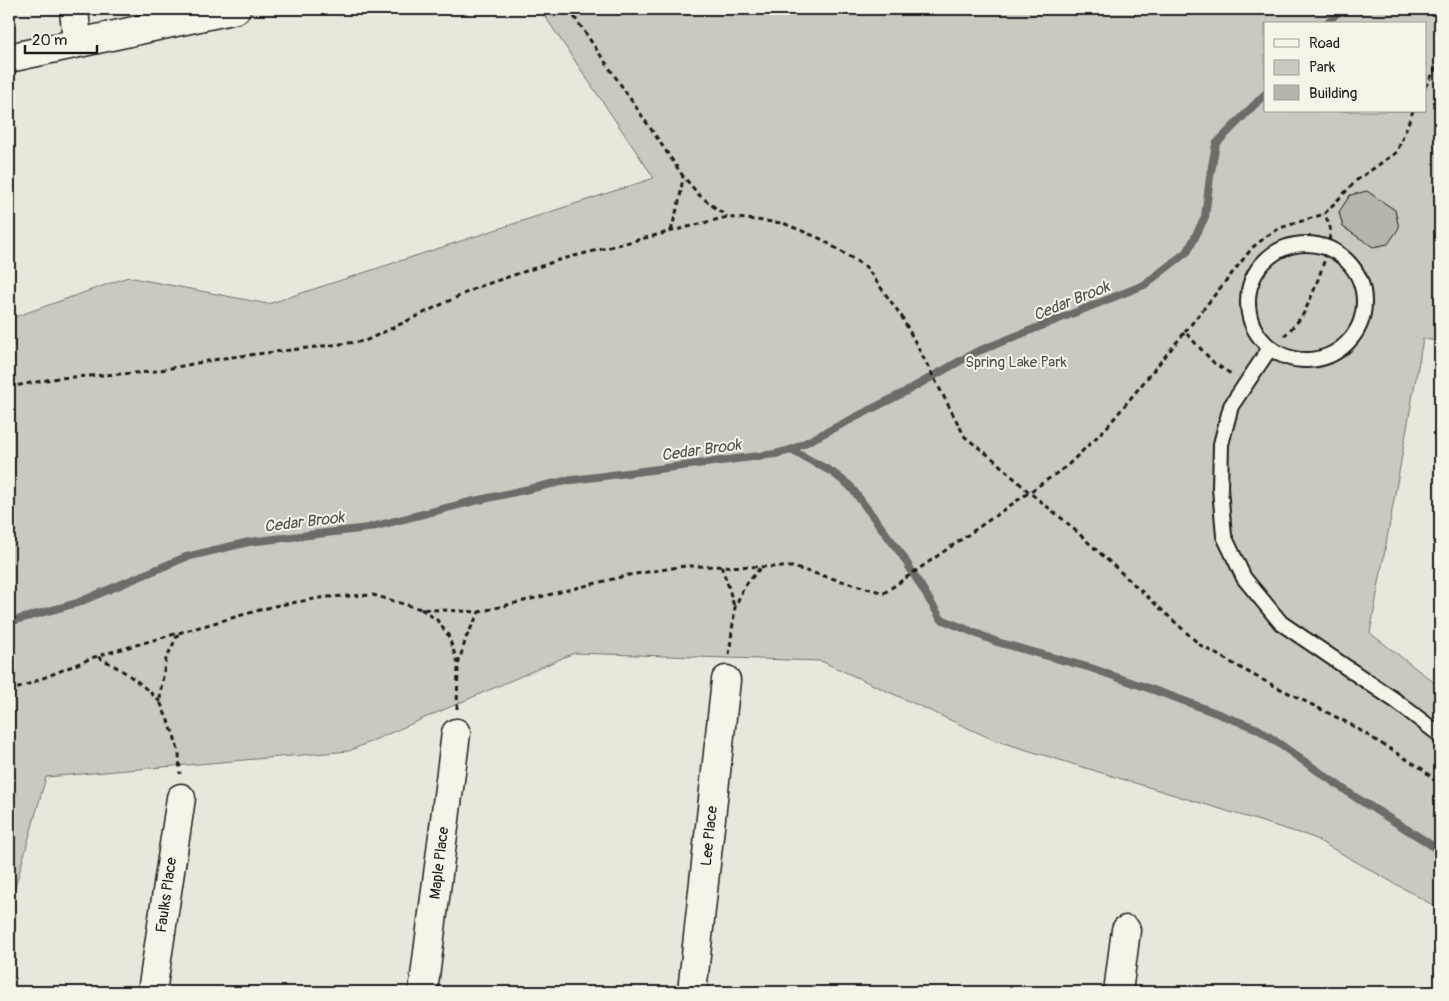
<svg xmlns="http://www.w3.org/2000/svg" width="1449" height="1001" font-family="Pangolin,sans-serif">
  <rect width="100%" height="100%" fill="#eae6dc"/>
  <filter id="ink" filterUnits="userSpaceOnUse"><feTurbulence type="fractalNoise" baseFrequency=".02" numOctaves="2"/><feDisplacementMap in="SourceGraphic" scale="10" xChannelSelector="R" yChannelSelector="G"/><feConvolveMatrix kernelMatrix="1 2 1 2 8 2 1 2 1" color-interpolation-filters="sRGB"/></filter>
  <g filter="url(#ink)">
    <path fill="#ccc8c0" stroke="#74726e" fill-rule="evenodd" d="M540,9H1440V341L1423,339L1370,633L1440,687V909L1312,837L994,740L821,661L574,653L349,751L46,777L9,909V319L128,277L268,304L654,178ZM1265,24H1425V111H1265Z"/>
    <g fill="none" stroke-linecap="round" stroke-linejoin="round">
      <g stroke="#6d6c68" stroke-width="8">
        <path d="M1326,24L1341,9"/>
        <path d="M791,450L832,472L850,486L902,555L941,619L997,642L1091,668L1179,699L1258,729L1355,797L1427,842L1440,852"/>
        <path d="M9,622L77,603L186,557L249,542L368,528L470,502L565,481L775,454L791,450L905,392L976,352L1144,285L1188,251L1205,217L1210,177L1216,144L1265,94"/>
      </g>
    </g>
    <path fill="#b6b4ac" stroke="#1c1c1c" d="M1367,191L1395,210L1399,228L1388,244L1373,247L1343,227L1339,212L1350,195Z"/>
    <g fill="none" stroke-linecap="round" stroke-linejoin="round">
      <defs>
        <g id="lane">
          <circle cx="1306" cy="302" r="58"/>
          <path d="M1270,348L1231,406L1221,444L1220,488L1224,536L1244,578L1281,623L1396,701L1440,735"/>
        </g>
        <g id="street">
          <path d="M74,9L77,42"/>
          <path d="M9,58L236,9"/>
          <path d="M152,992L181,798"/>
          <path d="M423,992L456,733"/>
          <path d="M692,992L726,680"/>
          <path d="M1118,992L1126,930"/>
        </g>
      </defs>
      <use href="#lane" stroke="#1c1c1c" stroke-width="18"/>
      <use href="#street" stroke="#1c1c1c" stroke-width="31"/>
      <g stroke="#1c1c1c" stroke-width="3" stroke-dasharray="5 4" stroke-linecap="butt">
        <path d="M569,9L683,176L699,195L727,217"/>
        <path d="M1425,87L1440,62"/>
        <path d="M671,231L680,198L683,176"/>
        <path d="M1185,332L1253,247L1267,236L1280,228L1324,214L1357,180L1397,152L1413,111"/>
        <path d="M1284,336C1290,330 1297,323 1302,316C1312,299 1332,246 1330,228C1330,223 1326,218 1324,214"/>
        <path d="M9,387L58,378L150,372L224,358L365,341L478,287L559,260L727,217L783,223L821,239L866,267L902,317L965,437L992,458L1029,492L1065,521L1200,645L1257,677L1348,723L1424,770L1440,786"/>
        <path d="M721,566L727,582L734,606"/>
        <path d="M421,609L437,620L448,635L458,664"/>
        <path d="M178,634L166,659L160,694L161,704L174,735L179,754L180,774"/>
        <path d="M729,655L735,607L744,587L761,567"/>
        <path d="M98,657C122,669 143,684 161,703"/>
        <path d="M9,692L97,656L274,606L326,597L373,595L421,609L479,612L629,575L685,566L792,567L884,593L1067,466L1107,427L1185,332L1214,363L1231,374"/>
        <path d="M457,709L458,665L466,638L479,612"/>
      </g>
      <use href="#lane" stroke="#f7f3e8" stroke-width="14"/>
      <use href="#street" stroke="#f7f3e8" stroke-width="28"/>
    </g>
  </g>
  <g text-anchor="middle" stroke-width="4" stroke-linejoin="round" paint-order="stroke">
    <g font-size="15" fill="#51504d" stroke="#f7f3e8">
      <text x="1016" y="367">Spring Lake Park</text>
    </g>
    <g font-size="15" fill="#1c1c1c" stroke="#f7f3e8">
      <text transform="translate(709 836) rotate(-84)" y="5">Lee Place</text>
      <text transform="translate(439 863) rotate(-83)" y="5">Maple Place</text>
      <text transform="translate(166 895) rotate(-82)" y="5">Faulks Place</text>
    </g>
    <g font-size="16" font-style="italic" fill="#52514e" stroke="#f7f3e8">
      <text transform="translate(1071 300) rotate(-22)" y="6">Cedar Brook</text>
      <text transform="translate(701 449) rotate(-8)" y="6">Cedar Brook</text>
      <text transform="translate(304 521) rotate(-7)" y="6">Cedar Brook</text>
    </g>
  </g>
  <rect width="1449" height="1001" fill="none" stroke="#f7f3e8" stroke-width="30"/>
  <rect x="15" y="15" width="1419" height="971" fill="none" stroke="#1c1c1c" stroke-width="2" filter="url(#ink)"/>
  <rect x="1264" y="22" width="162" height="90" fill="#f7f3e8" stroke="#9f9d96"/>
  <rect x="1274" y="39" width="25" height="8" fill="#f7f3e8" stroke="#9f9d96"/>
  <text x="1309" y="48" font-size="15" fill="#1c1c1c">Road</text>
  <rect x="1274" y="60" width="25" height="15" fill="#ccc8c0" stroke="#9f9d96"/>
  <text x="1309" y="72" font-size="15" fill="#1c1c1c">Park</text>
  <rect x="1274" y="85" width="25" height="15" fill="#b6b4ac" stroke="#9f9d96"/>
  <text x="1309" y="98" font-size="15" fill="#1c1c1c">Building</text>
  <path d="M25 45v8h72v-8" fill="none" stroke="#1c1c1c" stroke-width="2.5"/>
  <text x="32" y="45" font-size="15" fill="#1c1c1c" stroke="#f7f3e8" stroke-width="4" paint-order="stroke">20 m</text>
</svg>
